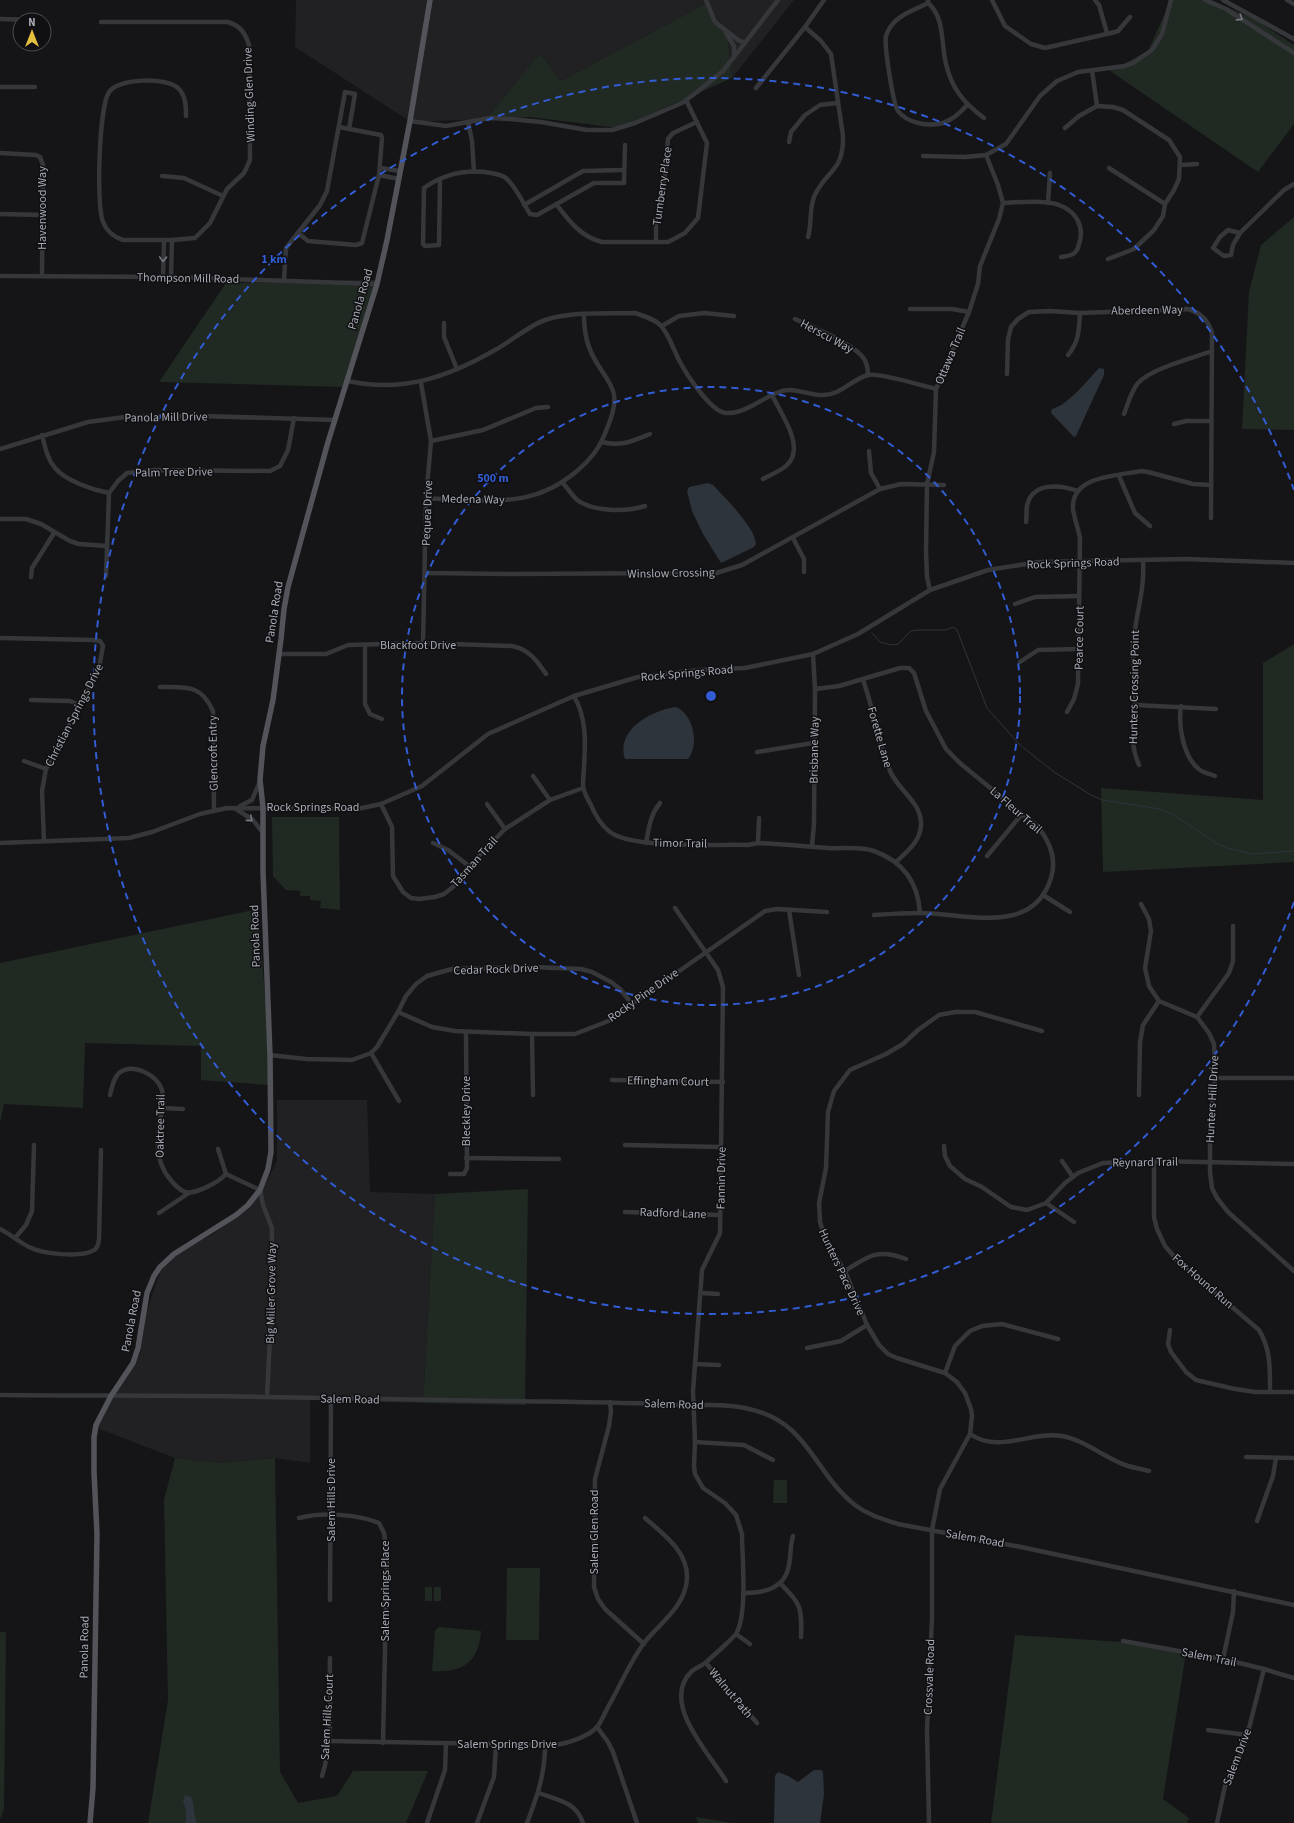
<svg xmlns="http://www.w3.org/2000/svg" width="1294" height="1823" font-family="'Source Sans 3',sans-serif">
  <rect width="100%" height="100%" fill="#151517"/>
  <g fill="#212124">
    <path d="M296,0H794L732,78L727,32L705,4L561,81L540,53L486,119L411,122L295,47Z"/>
    <path d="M277,1100H367L370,1192L435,1194L423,1403L310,1400V1463L275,1458L220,1463L175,1458L97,1428L129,1368L140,1354L147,1310L157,1280L168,1257L215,1233L263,1189L277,1161Z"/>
  </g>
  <g fill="#212923">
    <path d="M1171,0H1211L1256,20L1294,45V124L1258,172L1110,71L1148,51Z"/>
    <path d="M705,4L727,32L732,78L619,128L530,117L486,119L540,53L561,81Z"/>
    <path d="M1294,217V430L1242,429L1249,292L1261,245Z"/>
    <path d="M377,280L345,387L159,382L226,283Z"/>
    <path d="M1294,644V862L1103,872L1101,788L1263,800V663Z"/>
    <path d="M272,817H339L340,910L320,908L321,901L310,900V896H300V891L286,890L273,876Z"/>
    <path d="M258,909L270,1057L268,1085L201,1080V1046L85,1043L83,1108L4,1104L0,1123V963Z"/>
    <path d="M528,1189L525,1405L423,1403L435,1194Z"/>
    <path d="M175,1458L220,1463L275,1458L280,1772L298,1803L337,1796L353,1771H428L406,1823H148L168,1700L164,1500Z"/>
    <path d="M774,1480H787V1503H773Z"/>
    <path d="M507,1568H540L539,1640H506Z"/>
    <rect x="425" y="1587" width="7" height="14"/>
    <rect x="434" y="1587" width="7" height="14"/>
    <path d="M439,1627L481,1631C479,1662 463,1673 432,1671L435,1631Z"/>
    <path d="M0,1632H6L4,1809L0,1819Z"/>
    <path d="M1015,1635L1122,1642L1186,1653L1163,1799L1189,1818L1187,1823H991Z"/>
    <path d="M696,1817L732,1823H698Z"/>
  </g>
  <g fill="#2e343c">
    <path d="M1099,368L1104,369V375L1076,436L1074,437L1053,415L1051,413L1052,409C1067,406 1088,380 1099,368Z"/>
    <path d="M708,483L713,485C725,498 755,527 756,544L754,547L721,563L703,534L692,511L687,491L689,487Z"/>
    <path d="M676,707C693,714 700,744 688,759H625C615,729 653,710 676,707Z"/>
    <path d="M814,1770H821L823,1772L824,1794L820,1823H774L775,1776L778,1772L788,1776L798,1782Z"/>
    <path d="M185,1795L191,1797C195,1805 193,1814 197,1823H186V1810L183,1801Z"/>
  </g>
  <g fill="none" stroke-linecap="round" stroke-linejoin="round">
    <path stroke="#2e343c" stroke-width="1" d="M872,633L880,642L892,645L898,644L911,631L917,630H946L953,627L957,630L987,708L1020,745L1054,772L1091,795L1102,800L1160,809L1172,814L1216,843L1227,848L1251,854L1294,851"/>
    <g stroke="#36373b" stroke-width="4.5">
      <path d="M706,0L715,22L738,40L745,43"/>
      <path d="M928,0V3C945,17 941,45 946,64C952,89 964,103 984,118"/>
      <path d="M992,0L1005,26L1031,44L1045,48L1111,33L1118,31L1130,17"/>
      <path d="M1095,0L1099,5L1107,33"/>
      <path d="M1205,0L1226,9L1294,53"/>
      <path d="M1223,0L1294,39"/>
      <path d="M1287,0L1294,4"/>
      <path d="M928,3C917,9 900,14 892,25C890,27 887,33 886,36C884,45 893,104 898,111C907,123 928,127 943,123C952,120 961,112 967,105"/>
      <path d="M0,19L37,20"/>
      <path d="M101,22H228C240,26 245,32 249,45L250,160L244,173L227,189L210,223L195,238L172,240H123C114,237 107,232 103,222C96,205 99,107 109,92C119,78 166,77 178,88C186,96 186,106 186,116"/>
      <path d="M805,27L821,41L831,54L843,136C844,173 825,170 814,197C809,210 812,224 808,237"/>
      <path d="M726,33L734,46V57"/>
      <path d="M1092,70L1097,106"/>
      <path d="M0,87H35"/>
      <path d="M756,88L805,27L824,0"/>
      <path d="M410,121L446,126L490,118L510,119L541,122L587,130H612L635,123L682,103L697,92L723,71L778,0"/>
      <path d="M468,122L472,141L474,172"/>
      <path d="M1065,128L1079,116L1097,106L1113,107L1123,110L1169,140L1180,157L1179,179L1174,190L1165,204L1163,216L1154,230L1134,249L1108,259"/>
      <path d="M789,142L791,132L805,115L820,105L837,103"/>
      <path d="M0,153L36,155L40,157L43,165L42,276"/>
      <path d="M923,156L965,157L986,155L1006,144L1040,96L1057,81L1078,72L1125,66L1133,63L1152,50L1162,34L1171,0"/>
      <path d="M1181,165L1197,164"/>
      <path d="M381,168L400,171"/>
      <path d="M1109,168L1165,204"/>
      <path d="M379,175L399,179"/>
      <path d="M162,176L184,178L223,196"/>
      <path d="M440,179L439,245L425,246L423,244L424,188C444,174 467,169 491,173C496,174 502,175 506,178C516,187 523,203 530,214L537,215L594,183H624L625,145"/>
      <path d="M1003,203C1016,202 1048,200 1059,205C1076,211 1085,227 1079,244C1078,249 1077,252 1073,254C1070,256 1065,256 1061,257"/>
      <path d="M1048,203L1050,173"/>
      <path d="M556,204C569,221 581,237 602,242H668L685,233L698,218L707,143L686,100"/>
      <path d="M524,205L583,171L624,170"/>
      <path d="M0,214L43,215"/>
      <path d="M298,233L308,241L356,245L362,243L379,175L382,138L381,135L339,127"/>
      <path d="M1240,233L1228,230L1220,237L1213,248L1224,256L1231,255L1233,245L1240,233L1284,190L1294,184"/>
      <path d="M656,242V220L664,184L668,139L673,133L697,122"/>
      <path d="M0,276L171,277L377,284"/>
      <path d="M163,277L164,241"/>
      <path d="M171,277L172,240"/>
      <path d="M284,280L286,248L320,205L327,191L345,92L355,94L349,129"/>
      <path d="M910,309H952L969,312"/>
      <path d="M795,319C814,328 847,341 861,355C866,360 868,367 868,375"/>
      <path d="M444,323V337L457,369"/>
      <path d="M662,326L679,316L704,313L734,316"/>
      <path d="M1068,355C1079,342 1079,330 1080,313"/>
      <path d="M1007,374L1008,339L1011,327L1018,319L1029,312L1050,311L1080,313L1188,309C1201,313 1208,320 1212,333L1211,518"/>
      <path d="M348,381C403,393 448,377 495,350C510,342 530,325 545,320C573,311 606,314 635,313C644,316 657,320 662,327C670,337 674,351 680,362C687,375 711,412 726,413C745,414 762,398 779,392C794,386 809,396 824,395C841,395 852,379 868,375C878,372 923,386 936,389"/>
      <path d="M421,383L431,441L426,499L423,643"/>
      <path d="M1124,414C1128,404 1131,391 1138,383C1152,368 1193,358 1212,351"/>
      <path d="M1174,424L1186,421H1211"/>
      <path d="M42,435C45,446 47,459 55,468C66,481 93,490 109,493"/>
      <path d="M431,441L483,430L536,408L548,407"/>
      <path d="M602,442C621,447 632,441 650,434"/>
      <path d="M0,449L88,422L125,417L202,416L335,420"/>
      <path d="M869,451L871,473L880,489"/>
      <path d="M1119,476L1135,513L1150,526"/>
      <path d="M763,479C770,475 781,471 787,465C806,447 781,414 772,395"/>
      <path d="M563,483C567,488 572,495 577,500C594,512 626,512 645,506"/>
      <path d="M426,499C484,497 527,513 577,471C589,461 598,451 604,436C609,423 616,409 614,395C613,386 605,376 600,368C588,350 584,336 584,314"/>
      <path d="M0,519H26L41,524L70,541L79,544L107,546"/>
      <path d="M1026,522C1027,517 1026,511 1027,506C1032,481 1061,485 1078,491"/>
      <path d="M793,538L804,559V572"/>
      <path d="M425,573L511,574L679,573L695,575L713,574L742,565L880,489L901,484L944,485"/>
      <path d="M106,576L109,493L118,481L127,473L155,470L270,471L280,466L288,450L294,418"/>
      <path d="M31,577L32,568L54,533"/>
      <path d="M930,590L927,577L926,552L927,484L934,452L936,389L969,312L978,284L980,266L999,219L1003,203L998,185L986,155"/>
      <path d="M1015,604L1035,597L1079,596"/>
      <path d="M1,638L93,640L100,641L103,646L99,668L46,769L42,791L44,841"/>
      <path d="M365,645V704L370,714L382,719"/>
      <path d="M279,654H326L348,645L423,643L512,646C529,649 537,661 546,674"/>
      <path d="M1020,662L1038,650L1079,649"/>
      <path d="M863,680C874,710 878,744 891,773C899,790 920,802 921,822C922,840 908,851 896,862"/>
      <path d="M160,687C186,687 201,684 213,711L214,810"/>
      <path d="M815,689L839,686L900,668H909L914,673L926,711L946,749L961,764L1038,827C1050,842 1057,859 1051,878C1033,937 964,913 920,913C905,913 889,914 874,915"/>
      <path d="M574,696C590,724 584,755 583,785C583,792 588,799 591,805C595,815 601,825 610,832C632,849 717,844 748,845L758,843C781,844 805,846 828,848C843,849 859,846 874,851C902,861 918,882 920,913"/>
      <path d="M31,700L70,701L79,705"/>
      <path d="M1135,705L1216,709"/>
      <path d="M1181,706C1178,725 1183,758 1200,770C1204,773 1210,774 1215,776"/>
      <path d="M1067,712L1074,699L1078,684L1080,539C1079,530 1074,518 1073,509C1071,475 1118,476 1141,471L1148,472L1193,484L1211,485"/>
      <path d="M757,752L813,743"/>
      <path d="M24,761L46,769"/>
      <path d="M1139,765C1128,738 1135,731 1135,705C1136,685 1132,666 1133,646C1135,616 1145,592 1143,561"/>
      <path d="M533,776L550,800"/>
      <path d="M381,804L392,827L393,876L403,892L411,898L419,899L435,897L444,894L453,887L469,866L505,829L550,800L583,788"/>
      <path d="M487,804L505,829"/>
      <path d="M240,806L252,800L260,781"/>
      <path d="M236,809L253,820L263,833"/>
      <path d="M0,843L129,838L152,832L200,814L227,808L357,809L381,804L422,786L488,734L574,696L638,677L699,670L745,668L813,654L858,634L930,590L988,570L1039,562L1186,559L1294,563"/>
      <path d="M433,843L448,850L469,866"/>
      <path d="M646,843C649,828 650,815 660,803"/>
      <path d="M758,843L759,818"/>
      <path d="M812,846L814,824L815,689L813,654"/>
      <path d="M987,856L1022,814"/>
      <path d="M1043,895L1070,912"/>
      <path d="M1141,904L1149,919L1151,931L1145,968L1149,986L1159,1001L1197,1017L1209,1033L1214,1044L1215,1078L1210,1121V1172L1212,1188L1217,1198L1228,1212L1294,1271"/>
      <path d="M675,908L718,970L723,987L720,1233L702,1270L693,1391L695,1442L694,1466L695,1474L703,1488L725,1503L736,1515L742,1534C742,1558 748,1613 736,1634C733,1638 710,1659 705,1663C701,1666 696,1668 692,1671C659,1702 710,1754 726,1781"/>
      <path d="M789,910L799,975"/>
      <path d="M398,1012L432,1027L455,1031L532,1034H575L611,1020L632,1004L765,911L777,909L827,912"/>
      <path d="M1197,1017L1229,973L1233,961V926"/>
      <path d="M532,1034L533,1095"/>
      <path d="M371,1053L399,1101"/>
      <path d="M270,1055L306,1059L352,1060L371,1053L377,1047L398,1012L406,996L416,984L427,976L452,969L533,967L581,969L592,972L611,982L620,989L632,1004"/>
      <path d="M1215,1078H1294"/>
      <path d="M612,1080L723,1082"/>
      <path d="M110,1095C112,1087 113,1079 119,1073C133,1062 157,1075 162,1090C165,1100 162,1110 160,1120C157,1141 155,1160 169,1178C173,1183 179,1190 185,1192C195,1195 219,1182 226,1174"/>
      <path d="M1139,1095L1140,1042L1143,1025L1159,1001"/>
      <path d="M163,1108L183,1109"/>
      <path d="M625,1145L721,1147"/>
      <path d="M944,1146L945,1156L950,1166L965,1179L982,1187L1011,1207L1027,1210L1046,1203L1065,1183L1078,1173L1103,1163L1154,1161L1294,1164"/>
      <path d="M218,1149L226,1174"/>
      <path d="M466,1158L559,1159"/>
      <path d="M1062,1161L1073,1177"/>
      <path d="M1154,1161V1217L1157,1229L1165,1246L1177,1260L1259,1330C1271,1350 1270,1369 1270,1392"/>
      <path d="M226,1174L260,1190L263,1205L272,1228L271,1317L267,1397"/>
      <path d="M450,1174H464L467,1168L466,1033"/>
      <path d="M1046,1203L1074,1222"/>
      <path d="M625,1212L720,1215"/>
      <path d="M159,1213L189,1193"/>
      <path d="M0,1229C10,1234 19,1242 29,1247C42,1254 82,1258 94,1250C98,1248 98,1244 99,1240L101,1150"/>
      <path d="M15,1238L26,1225L32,1211L34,1145"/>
      <path d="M845,1271C868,1256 878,1248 906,1259"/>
      <path d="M701,1293L718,1294"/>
      <path d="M1170,1330L1168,1344L1171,1352L1186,1372L1196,1380L1235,1389L1255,1392H1294"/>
      <path d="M807,1348L841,1341L867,1325"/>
      <path d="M695,1364L719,1365"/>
      <path d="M945,1373L955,1346L970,1331L982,1326L1002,1324L1058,1339"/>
      <path d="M0,1395C88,1396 177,1395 265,1397C344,1398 423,1400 502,1401C561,1402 619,1402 678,1405C701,1406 726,1403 749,1409C809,1422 813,1472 855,1505C868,1515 883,1519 898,1524L1021,1547L1294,1605"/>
      <path d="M610,1402L611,1411L609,1426L595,1479L594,1587L598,1599L605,1609L644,1644"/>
      <path d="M970,1434C999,1454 1030,1431 1062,1436C1085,1440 1106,1459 1128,1466C1135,1468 1142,1469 1149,1471"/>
      <path d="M695,1442L744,1445L773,1460"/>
      <path d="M1246,1457L1294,1458"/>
      <path d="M299,1518C322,1512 357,1514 379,1523L384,1533L387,1553L383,1743"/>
      <path d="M1257,1521L1273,1476L1276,1458"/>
      <path d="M780,1583C801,1605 802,1606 801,1637"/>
      <path d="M743,1593C764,1593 785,1589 789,1565C791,1555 790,1546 793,1536"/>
      <path d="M330,1600L331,1399"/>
      <path d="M736,1634L750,1644"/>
      <path d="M1123,1641L1223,1659L1264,1669L1294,1678"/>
      <path d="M1223,1659L1233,1612L1234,1591"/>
      <path d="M706,1663L757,1723"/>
      <path d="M597,1727L608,1742L613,1752L637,1823"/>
      <path d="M1208,1730L1247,1735"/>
      <path d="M329,1741L554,1745C567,1744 590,1736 598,1726C602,1720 605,1713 608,1707C620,1686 630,1662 644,1643C660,1623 686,1606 687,1578C688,1551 663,1534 645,1518"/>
      <path d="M322,1776C334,1739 329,1697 330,1658"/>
      <path d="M539,1793C558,1800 576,1802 583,1823"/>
      <path d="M427,1823L445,1770L446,1744"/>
      <path d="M477,1823L494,1777L496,1745"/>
      <path d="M527,1823C537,1797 545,1774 545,1746"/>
      <path d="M929,1823L927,1730L932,1618V1530L940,1489L970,1434L972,1416L971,1409L965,1393L957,1382L945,1373L897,1358L888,1354L879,1345L867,1325L845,1271L826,1241L820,1222L819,1203L826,1168L828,1112L834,1091L850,1070L886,1054L903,1044L918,1030L939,1015L955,1012H975L1042,1031"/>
      <path d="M1217,1823L1225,1786L1245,1744L1264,1669"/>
    </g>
    <path stroke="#53535a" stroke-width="5.5" d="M90,1823L93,1788L97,1534L94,1472V1437L96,1425L111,1396L133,1363L138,1348L147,1293L154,1276L160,1267L174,1254L236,1215L248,1205L260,1190L268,1169L271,1152L270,1055L263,871V807L260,780L263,746L273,700L281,639L284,609L288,587L328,442L377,284L387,240L410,121L430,0"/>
  </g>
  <defs><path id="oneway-chevron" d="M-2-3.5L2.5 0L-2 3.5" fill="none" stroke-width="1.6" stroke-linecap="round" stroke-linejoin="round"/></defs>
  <g stroke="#75777f">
    <use href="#oneway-chevron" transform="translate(1240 18) rotate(33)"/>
    <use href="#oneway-chevron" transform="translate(163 259) rotate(92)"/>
    <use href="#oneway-chevron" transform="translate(250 819) rotate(41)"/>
  </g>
  <g fill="none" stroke="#325cd3" stroke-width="2" stroke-dasharray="7 5">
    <circle cx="711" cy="696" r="309"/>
    <path d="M1294 902A618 618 0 1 1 1294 490"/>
  </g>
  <g text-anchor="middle" stroke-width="3" stroke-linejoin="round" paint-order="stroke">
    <g font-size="12" fill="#a8abb6" stroke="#101012">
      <text transform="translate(249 95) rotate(-92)" y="4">Winding Glen Drive</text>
      <text transform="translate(662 186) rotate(-82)" y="4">Turnberry Place</text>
      <text transform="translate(42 208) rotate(-90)" y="4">Havenwood Way</text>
      <text transform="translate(188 278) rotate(1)" y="4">Thompson Mill Road</text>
      <text transform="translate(360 299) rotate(-74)" y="4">Panola Road</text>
      <text transform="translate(1147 310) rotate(-1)" y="4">Aberdeen Way</text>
      <text transform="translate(827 336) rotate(28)" y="4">Herscu Way</text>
      <text transform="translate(950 356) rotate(-67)" y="4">Ottawa Trail</text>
      <text transform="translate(166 417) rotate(-1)" y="4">Panola Mill Drive</text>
      <text transform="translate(174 472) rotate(-1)" y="4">Palm Tree Drive</text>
      <text transform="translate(473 499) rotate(1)" y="4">Medena Way</text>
      <text transform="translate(427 513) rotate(-88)" y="4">Pequea Drive</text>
      <text transform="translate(1073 563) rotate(-2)" y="4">Rock Springs Road</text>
      <text transform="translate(671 573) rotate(-1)" y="4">Winslow Crossing</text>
      <text transform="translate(274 612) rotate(-81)" y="4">Panola Road</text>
      <text transform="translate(1079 638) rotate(-89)" y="4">Pearce Court</text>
      <text x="418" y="649">Blackfoot Drive</text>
      <text transform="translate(687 673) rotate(-5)" y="4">Rock Springs Road</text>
      <text transform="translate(1134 687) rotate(-89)" y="4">Hunters Crossing Point</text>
      <text transform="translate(74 715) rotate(-63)" y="4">Christian Springs Drive</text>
      <text transform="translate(880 737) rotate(74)" y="4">Forette Lane</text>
      <text transform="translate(814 750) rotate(-89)" y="4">Brisbane Way</text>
      <text transform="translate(213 753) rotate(-91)" y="4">Glencroft Entry</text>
      <text x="313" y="811">Rock Springs Road</text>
      <text transform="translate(1016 810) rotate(41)" y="4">La Fleur Trail</text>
      <text transform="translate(680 843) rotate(1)" y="4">Timor Trail</text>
      <text transform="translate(474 862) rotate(-48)" y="4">Tasman Trail</text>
      <text transform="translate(255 936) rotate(-92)" y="4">Panola Road</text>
      <text transform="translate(496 969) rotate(-2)" y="4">Cedar Rock Drive</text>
      <text transform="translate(643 995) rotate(-35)" y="4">Rocky Pine Drive</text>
      <text transform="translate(668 1081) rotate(1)" y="4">Effingham Court</text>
      <text transform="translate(1212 1099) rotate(-87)" y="4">Hunters Hill Drive</text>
      <text transform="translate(466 1111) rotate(-90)" y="4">Bleckley Drive</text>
      <text transform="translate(160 1126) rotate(-89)" y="4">Oaktree Trail</text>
      <text transform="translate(1145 1162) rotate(-1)" y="4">Reynard Trail</text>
      <text transform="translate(721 1178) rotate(-89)" y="4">Fannin Drive</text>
      <text transform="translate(673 1213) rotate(2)" y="4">Radford Lane</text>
      <text transform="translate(842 1272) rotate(65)" y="4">Hunters Pace Drive</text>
      <text transform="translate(1203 1281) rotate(41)" y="4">Fox Hound Run</text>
      <text transform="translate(271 1293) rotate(-89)" y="4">Big Miller Grove Way</text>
      <text transform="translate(131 1321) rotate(-79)" y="4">Panola Road</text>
      <text transform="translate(350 1399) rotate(1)" y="4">Salem Road</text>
      <text transform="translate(674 1404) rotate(2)" y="4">Salem Road</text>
      <text transform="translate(331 1500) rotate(-90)" y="4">Salem Hills Drive</text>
      <text transform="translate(594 1532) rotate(-90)" y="4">Salem Glen Road</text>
      <text transform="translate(975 1538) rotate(10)" y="4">Salem Road</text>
      <text transform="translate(385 1591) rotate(-90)" y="4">Salem Springs Place</text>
      <text transform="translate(84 1647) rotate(-89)" y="4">Panola Road</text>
      <text transform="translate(1209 1657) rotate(11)" y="4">Salem Trail</text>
      <text transform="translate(929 1677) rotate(-88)" y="4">Crossvale Road</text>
      <text transform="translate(731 1693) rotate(50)" y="4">Walnut Path</text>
      <text transform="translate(327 1717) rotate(-87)" y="4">Salem Hills Court</text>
      <text x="507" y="1748">Salem Springs Drive</text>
      <text transform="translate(1237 1757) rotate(-69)" y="4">Salem Drive</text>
    </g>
  </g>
  <circle cx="711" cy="696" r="6" fill="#325cd3" stroke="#101012" stroke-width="2"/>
  <g font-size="12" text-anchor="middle" font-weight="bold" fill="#325cd3" stroke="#101012" stroke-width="3" stroke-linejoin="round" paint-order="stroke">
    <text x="274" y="263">1 km</text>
    <text x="493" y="482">500 m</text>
  </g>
  <g transform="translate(32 32)"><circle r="19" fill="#101012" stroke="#4d4e54"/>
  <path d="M0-3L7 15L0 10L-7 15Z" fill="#e4c03f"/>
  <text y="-6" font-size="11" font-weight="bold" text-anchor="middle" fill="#a8abb6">N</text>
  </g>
</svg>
